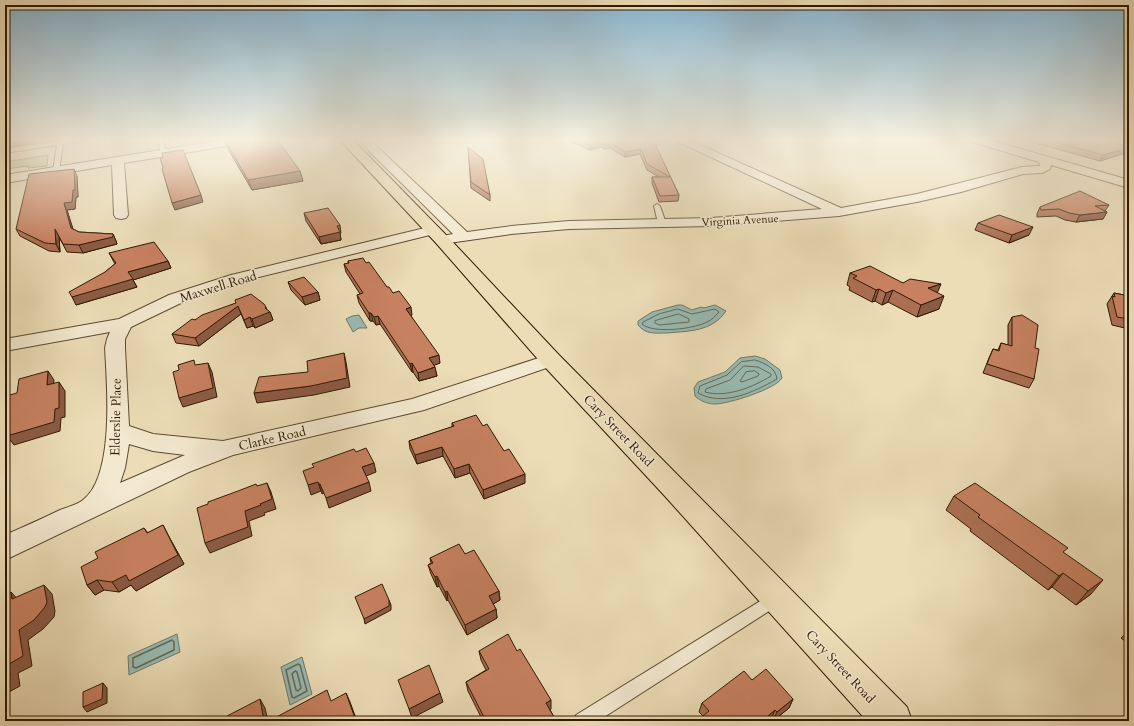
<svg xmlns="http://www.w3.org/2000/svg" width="1134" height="726" font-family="Cardo,serif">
  <rect width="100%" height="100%" fill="#ecddb7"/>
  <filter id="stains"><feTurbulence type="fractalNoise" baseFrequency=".005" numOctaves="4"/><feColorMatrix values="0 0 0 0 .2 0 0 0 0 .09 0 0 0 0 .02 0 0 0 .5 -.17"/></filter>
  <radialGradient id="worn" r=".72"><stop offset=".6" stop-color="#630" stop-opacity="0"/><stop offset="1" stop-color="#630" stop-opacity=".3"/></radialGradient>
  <path fill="#b5c290" stroke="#726e49" d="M48,155L47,166L28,168V166L5,169V162Z"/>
  <g fill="#99bbb3" stroke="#6f7a6c">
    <path d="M678,305H682L692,310L701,307L704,308L715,305L726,311C712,332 688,331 667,333C656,333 646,335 638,325V321L652,312Z"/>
    <path d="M359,315L367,328H359L353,332L346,319L352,316Z"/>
    <path d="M755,356L765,359L780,370L782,378C776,389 728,404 715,404C708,404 700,401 695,396L694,388L698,382L725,372L740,358Z"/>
    <path d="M177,634L180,652L129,675L128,656Z"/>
    <path d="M302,657L312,694L290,705L281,667Z"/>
  </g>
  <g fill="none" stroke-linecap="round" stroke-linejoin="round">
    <g stroke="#646a5a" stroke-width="1">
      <path d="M678,309L692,314L715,309L719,312C715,316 712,320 707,322C694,329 653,334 642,324L643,322L659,314Z"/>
      <path d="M679,314L689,319V322L659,325L655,323V321Z"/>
      <path d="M755,360C765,363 776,368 777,379C754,392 723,407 698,393L700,386L727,375L741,362Z"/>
      <path d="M744,366L758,367L771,374V376C753,387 727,398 705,392L706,389L730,380Z"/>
      <path d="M755,371L759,374L758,376L742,382L740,381L746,372Z"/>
    </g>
    <g stroke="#646a5a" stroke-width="1.5">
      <path d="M172,640L174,642V650L136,668L133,667V658Z"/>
      <path d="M298,664L300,665L307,691L294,698L292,697L286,670Z"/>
      <path d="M295,671L297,672L301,688L298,691L296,690L292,674Z"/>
    </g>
    <defs>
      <g id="service">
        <path d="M72,139H87L63,144L59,171L56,173L53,171L57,145L5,153V149Z"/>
        <path d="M157,139H163L166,154L161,153Z"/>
        <path d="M657,204L660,206L666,223L664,224H660L658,223L654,206Z"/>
        <path d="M775,592L780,594L782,599L780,604L598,721H573L576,715Z"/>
      </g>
      <g id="minor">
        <path d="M229,139H256L251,142L124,163L128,215L126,218L121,219L116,218L114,215L112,165L5,183V175Z"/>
        <path d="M357,139H369L467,232L511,226L569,221L711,218L822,209L672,139H687L841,208L917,194L1022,167L1040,166L1039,162L969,141L968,139H986L1129,180V188L1051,165L1050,169L1042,173L1023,174L961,192L917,202L839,216L711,226L569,229L511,234L442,244L437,243L435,240L437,237L453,234Z"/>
        <path d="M433,226L438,227L440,230L438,233L243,281L181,303L131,327L125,339V348L129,426L153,434L223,441L412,399L551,354L558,356L561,360L558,364L424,410L233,455L189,472L5,560V535C23,527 42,519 60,510C67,507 77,505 83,500C115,476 107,384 105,348L107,339L110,332L5,351V339L119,319L169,295L231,275ZM129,444L153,451L185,455L120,483L125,468Z"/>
      </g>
      <path id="primary" d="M339,139H352L448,237L559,355L907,707L912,721H867L663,494L543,365L436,243Z"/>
    </defs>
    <use href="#service" stroke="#5e4a2f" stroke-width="2"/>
    <use href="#minor" stroke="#5e4a2f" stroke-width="2"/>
    <use href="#primary" stroke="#2f1902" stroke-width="2"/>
    <use href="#service" fill="#f3e9d0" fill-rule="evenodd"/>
    <use href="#minor" fill="#f3e9d0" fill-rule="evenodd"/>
    <use href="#primary" fill="#ecddb7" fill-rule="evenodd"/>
  </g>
  <g fill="#ab6f53" stroke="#2f1902">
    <path d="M565,139H645L657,149L679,195L678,201L659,202L652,183V177H659L647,170L640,154L625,157L610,148L604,149L601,147L590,150Z"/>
    <path d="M1021,139H1129V152L1100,161Z"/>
    <path d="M225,140L300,171L303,181L252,190L228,149Z"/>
    <path d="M468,147L490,195V201L471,188Z"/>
    <path d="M77,176L78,197H76L75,209L67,210L73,229L79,232L113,234L116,241L117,244L83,253L67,252L59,237L60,252L49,251L20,236L16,229Z"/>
    <path d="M1109,205L1105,211L1107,212L1103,219L1076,222L1065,220L1056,216L1037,217V214L1040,207Z"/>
    <path d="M304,213L341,233H340L341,240L321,244L306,221Z"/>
    <path d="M978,223L1029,235L1009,243L975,230Z"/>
    <path d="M109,253L168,261L171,268L133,280L137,287L76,305L105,272L115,264Z"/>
    <path d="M348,261L366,263L387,287L393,293L412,315L411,316L440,363L434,365L437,376L419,381L413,372H412L380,324L376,325L373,321H370L359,303L357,295L360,294L346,272L344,264H348Z"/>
    <path d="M850,273L903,283L937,293L939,309L917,317L888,302L882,305L875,301L872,302L849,290L850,287L847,285Z"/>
    <path d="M288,282L318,292L320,300L305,305L291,290Z"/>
    <path d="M1114,293L1129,296V329L1112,325L1107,304Z"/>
    <path d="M236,303L267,310L270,312L273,320L255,328L253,326L247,328L241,314L199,346L176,343L172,334L195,320Z"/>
    <path d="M1012,317L1035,348L1034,379L1029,388L983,373L989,358L993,349L998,350L1001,343L1008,345V325Z"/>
    <path d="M452,423L483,426L504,451L525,483L484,499L470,473L455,478L443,456L417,464L410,449L409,441L452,427Z"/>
    <path d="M954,496L1064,553L1091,594L1076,605L1052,587L1048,590L970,531L971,529L946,510Z"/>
    <path d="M163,525L168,535L184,564L136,591L131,585L119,592L104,590L95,595L87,585L98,558L144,528L148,533Z"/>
    <path d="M465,554L499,591L500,600L493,604L496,609L497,618L467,635L448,600L447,601L439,586L437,587L431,574L428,565L431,563L430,558Z"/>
    <path d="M1129,631V644L1121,638Z"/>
    <path d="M479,651L551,709L550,710L554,717V721H483L468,691L466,682L486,670L481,660Z"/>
    <path d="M752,680L793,699L789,708L773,721L771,719L769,721H697L703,716L699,712L702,703Z"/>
  </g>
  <g fill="#8b5a44" stroke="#2f1902">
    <path d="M20,139H39V142L5,148V142Z"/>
    <path d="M601,142V147L590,150V145Z"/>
    <path d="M610,142V148L604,149V144Z"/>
    <path d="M1129,148V152L1100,161L1103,155Z"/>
    <path d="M641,149L640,154L625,157V152Z"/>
    <path d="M74,169L77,176L78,197H76L75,209L67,210L75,236L71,228L64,203Z"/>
    <path d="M300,171L303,181L252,190L248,180Z"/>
    <path d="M201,195L203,202L175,210L172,203Z"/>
    <path d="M1107,212L1103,219L1076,222L1080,215Z"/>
    <path d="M340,225L341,233H340L341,240L321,244L319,237L337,226Z"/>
    <path d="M1033,227L1029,235L1009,243L1012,235Z"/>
    <path d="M55,229L59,237L60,252L56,244Z"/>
    <path d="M113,234L116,241L117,244L83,253L79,245Z"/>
    <path d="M168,261L171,268L133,280L137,287L76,305L72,297L128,272Z"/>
    <path d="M941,284L936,296L928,288Z"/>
    <path d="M879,289L875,301L872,302L876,290Z"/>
    <path d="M893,290L888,302L882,305L886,293Z"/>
    <path d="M318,292L320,300L305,305L302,297Z"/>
    <path d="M944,296L939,309L917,317L921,305Z"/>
    <path d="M238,306L241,314L199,346L195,338Z"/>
    <path d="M266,307L268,313L270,312L273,320L255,328L252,319Z"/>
    <path d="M411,307L412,315L407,317L406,309Z"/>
    <path d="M369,313H371L373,321H370Z"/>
    <path d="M378,316L380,324L376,325L374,317Z"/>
    <path d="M250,317L253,326L247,328L244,320Z"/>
    <path d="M344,353L346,362L350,387L314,395L257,403L254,393L311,386Z"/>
    <path d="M439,355L440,363L430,367L429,358Z"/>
    <path d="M208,363L212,372L217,397L183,407L179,398Z"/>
    <path d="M412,363L413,372H412L410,364Z"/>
    <path d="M435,367L437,376L419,381L418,373Z"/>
    <path d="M48,371L54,380L53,394L47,385Z"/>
    <path d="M59,382L65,391V417L61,418L60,431L14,445L7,436L55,409Z"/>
    <path d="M6,413L12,433L5,424V414Z"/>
    <path d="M442,447L443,456L417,464L415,455Z"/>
    <path d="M374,463L376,472L364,477L362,467Z"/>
    <path d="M469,464L470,473L455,478L454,469Z"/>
    <path d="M525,474V483L484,499L483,490Z"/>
    <path d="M318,482L321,491L311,495L308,485Z"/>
    <path d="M369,482L371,491L329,508L326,498Z"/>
    <path d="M267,483L271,492L276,509L264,513L265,515L249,521L252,536L210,553L205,543L245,511L260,504Z"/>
    <path d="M319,484H320L324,493L322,494Z"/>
    <path d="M163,525L168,535L184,564L136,591L131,585L119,592L112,582Z"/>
    <path d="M1063,573L1052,587L1048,590L1059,576Z"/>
    <path d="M437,576L439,586L437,587L435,577Z"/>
    <path d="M97,580L104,590L95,595L87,585Z"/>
    <path d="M1103,580L1091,594L1076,605L1088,591Z"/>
    <path d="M44,585L52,594L55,611L54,617L43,629L28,640L32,666L18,673L20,686L5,694V679L9,664L19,630Z"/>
    <path d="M447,591L448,600L447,601L445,592Z"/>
    <path d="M499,591L500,600L490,606L489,596Z"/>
    <path d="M11,592L20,602L12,599Z"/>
    <path d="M389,600L391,605V610L365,624L364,619Z"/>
    <path d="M496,609L497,618L467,635L465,625Z"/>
    <path d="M103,683L107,688V703L87,712L83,707Z"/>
    <path d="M346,693L350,702L357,721H356Z"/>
    <path d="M440,693L443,702L412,718L409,709Z"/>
    <path d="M260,699L265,708L268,721H264Z"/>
    <path d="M793,699L789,708L773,721L777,712Z"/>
    <path d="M551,700V709L547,712L546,703Z"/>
    <path d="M775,710L771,719L769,721H762Z"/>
    <path d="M554,717V721H548Z"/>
  </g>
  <g fill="#c78161" stroke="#2f1902">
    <path d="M5,139H20L5,142Z"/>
    <path d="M228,139H277L300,171L248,180L225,140Z"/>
    <path d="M577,139H645L658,145L656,146L679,195L660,196L652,177H670L647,164L641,149L625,152L610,142L604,144L601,142L590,145Z"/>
    <path d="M1044,139H1129V148L1103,155Z"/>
    <path d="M468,147L483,159L490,195L471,182Z"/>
    <path d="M183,150L201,195L172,203L162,169L163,168L160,158L163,157L162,153Z"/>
    <path d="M74,169L75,190H73L72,202L64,203L71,228L79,232L113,234V237L79,245L63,244L55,229L56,244L45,243L16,229L29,174Z"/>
    <path d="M1080,191L1109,205L1095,206L1107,212L1080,215L1069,213L1059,209L1041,210L1040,207Z"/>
    <path d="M328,208L340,225L337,226L340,232L319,237L304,213Z"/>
    <path d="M999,215L1033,227L1012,235L978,223Z"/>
    <path d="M154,242L168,261L128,272L133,279L72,297L69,292L105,272L116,263L109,253Z"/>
    <path d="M363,258L366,263L369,262L387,287H389L393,293L399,291L411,307L406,309L439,355L429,358L435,367L418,373L412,363L410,364L378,316L374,317L371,313H369L357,295L363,293L344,264L349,263L348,261Z"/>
    <path d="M870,266L903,283L910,279L941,284L928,288L944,296L921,305L893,290L886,293L879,289L876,290L853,278L857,276L850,273Z"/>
    <path d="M304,277L318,292L302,297L288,282Z"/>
    <path d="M1114,293L1129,296V319L1117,317L1112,296L1115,297Z"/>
    <path d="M251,294L264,304L266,307L265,308L270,312L252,319L250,317L244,320L238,306L195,338L172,334L192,319L195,320L202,315L236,303L235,300Z"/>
    <path d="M1022,315L1038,325L1035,348L1039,349L1034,379L987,364L993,349L999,351L1001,343L1012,346V317Z"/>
    <path d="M344,353L347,378L311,386L254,393L259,377L308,372L307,361Z"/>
    <path d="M194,360L195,365L208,363L213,388L179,398L173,372L179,370L178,365Z"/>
    <path d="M48,371L47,385L59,382V408L55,409L54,422L7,436L9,422L5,424L6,413L5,414V398L6,396L17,393L19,379Z"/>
    <path d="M476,415L483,426L487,424L504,451L509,449L525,474L483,490L469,464L454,469L442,447L415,455L409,441L454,426L452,423Z"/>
    <path d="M366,448L374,463L362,467L369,482L326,498L320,484H319L318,482L308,485L303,471L314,467L312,464L354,449L356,452Z"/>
    <path d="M267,483L272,499L260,504L261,505L245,511L248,527L205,543L197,508L208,504V502L238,491L256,484L257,486Z"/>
    <path d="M975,483L1068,548L1063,552L1103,580L1088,591L1063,573L1059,576L978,517L980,515L954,496Z"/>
    <path d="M163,525L178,555L129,581L126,575L112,582L97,580L87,585L81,567L98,558L95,552L144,528L147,533Z"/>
    <path d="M459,544L465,554L474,550L499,591L489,596L496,609L465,625L447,591L445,592L437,576L435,577L428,565L433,563L430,558Z"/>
    <path d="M382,584L389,600V606L364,619L355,597Z"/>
    <path d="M44,585L47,602L45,607L34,620L19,630L23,656L9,664L10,676L5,679V595L11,592L12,599Z"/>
    <path d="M508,634L517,651L520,649L551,700L546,703L554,717L548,721H486L466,682L489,669L479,651Z"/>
    <path d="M429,665L440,693L409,709L398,680Z"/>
    <path d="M766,669L793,699L777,712L775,710L762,721H697L709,711L702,703L744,671L752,680Z"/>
    <path d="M103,683L102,699L83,707V692Z"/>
    <path d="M327,690L331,701L346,693L356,721H269Z"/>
    <path d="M260,699L264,721H227V716Z"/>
  </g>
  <linearGradient id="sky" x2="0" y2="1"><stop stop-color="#88b7d3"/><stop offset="0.58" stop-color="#f6f0df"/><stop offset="1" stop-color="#f6f0df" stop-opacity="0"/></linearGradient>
  <rect width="1134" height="241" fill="url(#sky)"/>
  <g text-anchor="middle" stroke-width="3" stroke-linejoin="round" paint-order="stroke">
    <g font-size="11" fill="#2f1902" stroke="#f3e9d0">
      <text transform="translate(740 220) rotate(-3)" y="4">Virginia Avenue</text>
    </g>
    <g font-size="13" fill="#2f1902" stroke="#f3e9d0">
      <text transform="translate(218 286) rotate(-17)" y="5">Maxwell Road</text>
      <text transform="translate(115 417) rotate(-89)" y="5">Elderslie Place</text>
      <text transform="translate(619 430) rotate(46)" y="5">Cary Street Road</text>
      <text transform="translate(272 438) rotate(-13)" y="5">Clarke Road</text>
      <text transform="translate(841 666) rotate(47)" y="5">Cary Street Road</text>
    </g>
  </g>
  <rect width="1134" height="726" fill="none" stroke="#ecddb7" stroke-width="20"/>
  <rect x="6" y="6" width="1122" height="714" fill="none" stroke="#2f1902" stroke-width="2"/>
  <rect x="10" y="10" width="1114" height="706" fill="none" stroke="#2f1902"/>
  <rect width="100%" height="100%" filter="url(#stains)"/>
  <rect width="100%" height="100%" fill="url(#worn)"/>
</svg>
